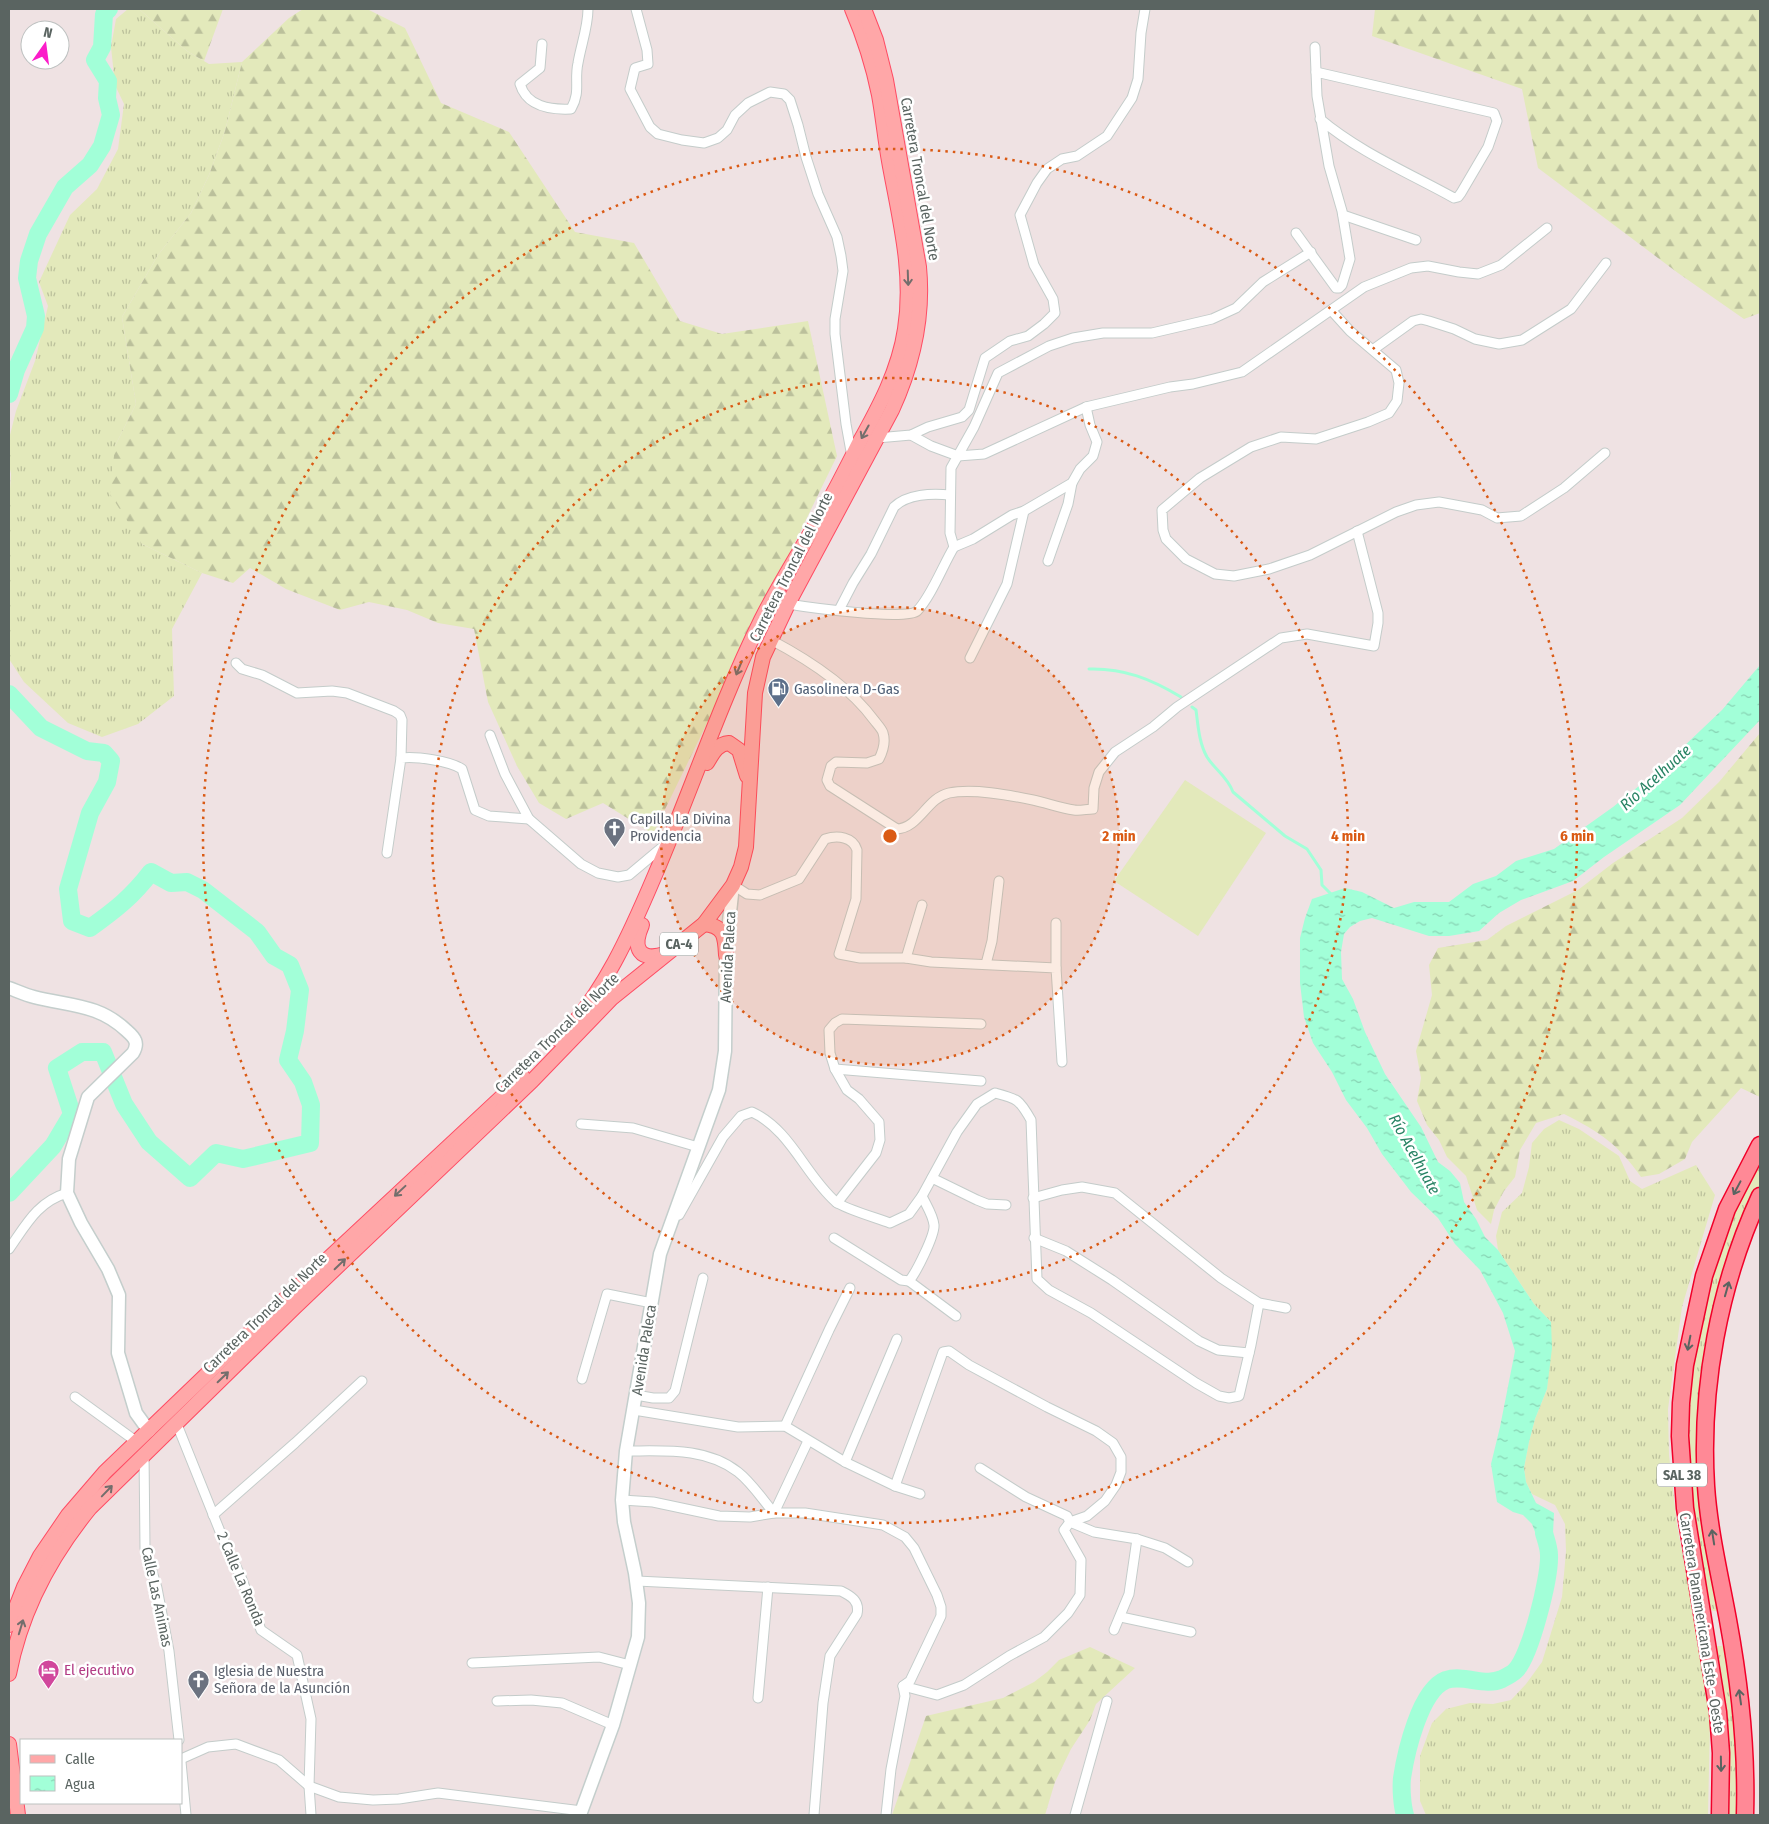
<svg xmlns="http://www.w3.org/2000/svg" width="1769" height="1824" font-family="'Fira Sans Condensed',sans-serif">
  <defs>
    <pattern id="grass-tufts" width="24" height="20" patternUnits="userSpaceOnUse" patternTransform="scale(1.25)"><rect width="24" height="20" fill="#e3e9bb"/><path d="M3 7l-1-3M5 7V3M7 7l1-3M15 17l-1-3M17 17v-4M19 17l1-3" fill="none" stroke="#bbc09b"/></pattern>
    <pattern id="forest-firs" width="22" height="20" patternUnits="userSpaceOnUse" patternTransform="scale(1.25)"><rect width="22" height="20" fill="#e3e9bb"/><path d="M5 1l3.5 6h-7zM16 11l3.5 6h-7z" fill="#bbc09b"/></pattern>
    <pattern id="water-ripples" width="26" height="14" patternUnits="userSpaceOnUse" patternTransform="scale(1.25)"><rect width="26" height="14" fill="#a2ffd8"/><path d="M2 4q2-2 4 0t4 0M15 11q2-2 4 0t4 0" fill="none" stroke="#87d2b3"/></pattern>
  </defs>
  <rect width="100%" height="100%" fill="#efe2e3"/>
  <g fill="url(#grass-tufts)">
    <path d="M128,9H139L187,51L209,64L242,62L225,131L209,175L191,213L158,255L122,317L136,404L115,446L142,544L202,573L172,629L174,696L138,724L102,737L68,723L24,682L9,659V503L11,474L9,464V439L16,411L35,361L48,306L39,282L70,215L97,189L118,149L124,104L115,85L111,47L116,19Z"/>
    <path d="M1559,1120L1579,1129L1619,1156L1630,1181L1642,1189L1696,1165L1715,1195L1682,1307L1668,1409L1669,1455L1677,1525L1695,1619L1710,1722L1708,1815H1426L1420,1801V1756L1432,1723L1446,1709L1470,1703L1493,1704L1511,1700L1526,1684L1542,1662L1562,1597L1566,1551L1565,1524L1555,1505L1532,1494L1526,1482L1524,1468L1529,1442L1535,1419L1547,1389L1551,1322L1534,1304L1498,1250L1496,1236L1502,1212L1522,1193L1529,1167L1532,1143L1544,1129Z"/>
    <path d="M1760,1161V1187L1753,1201L1707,1350L1720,1610L1714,1611L1708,1609L1695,1538L1687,1425L1692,1361L1712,1269L1734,1207Z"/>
    <path d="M1717,1646H1727L1730,1653L1741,1815H1727L1715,1648Z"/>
  </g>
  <g fill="url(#forest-firs)">
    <path d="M139,9H223L204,61L187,51Z"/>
    <path d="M303,9H367L405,28L441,103L509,132L575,232L634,243L680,321L722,334L808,321L837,456L653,834L603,803L566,819L539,803L517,766L488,702L474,629L438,623L407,610L369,602L340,610L286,589L250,568L233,583L202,573L142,544L110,494L115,446L136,404L122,317L158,255L191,213L209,175L225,131L242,62L289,18Z"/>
    <path d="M1375,9H1760V313L1744,319L1678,273L1538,168L1522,89L1372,36Z"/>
    <path d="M1760,733V1097L1741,1088L1692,1142L1685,1159L1659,1174L1641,1177C1618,1144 1600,1132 1564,1114L1536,1123L1520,1150L1515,1177L1504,1191L1494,1210L1491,1224L1477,1210L1466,1176L1447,1157L1439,1140L1427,1125L1417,1101L1421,1078L1416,1051L1432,995L1429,965L1438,948L1487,940L1506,926L1578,890L1613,863L1682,818L1719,782Z"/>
    <path d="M1090,1647L1135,1668L1096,1704L1090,1720L1071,1749L1055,1782L1045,1815H892L926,1716L1003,1698L1034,1682L1047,1672L1059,1660Z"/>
  </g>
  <path fill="#e3e9bb" d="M1185,780L1266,833L1198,936L1114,881Z"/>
  <path fill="url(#water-ripples)" d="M1760,665V720L1680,805L1604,857L1573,881L1521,900L1499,913L1479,931L1449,936H1429L1372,918L1360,921L1350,927L1344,934L1341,952L1342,979L1353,999L1365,1032L1385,1074L1421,1127L1438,1162L1450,1171L1460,1183L1464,1202L1476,1219L1485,1237L1498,1250L1534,1304L1551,1322L1552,1348L1547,1389L1535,1419L1529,1442L1524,1468L1526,1482L1536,1503L1554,1513L1553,1534L1549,1556L1538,1540L1532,1524L1523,1515L1513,1512L1497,1502L1491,1464L1500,1427L1515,1351L1503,1313L1480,1270L1455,1244L1438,1218L1411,1192L1382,1154L1367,1128L1346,1100L1332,1072L1313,1043L1304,1017L1300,983V938L1305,918L1312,899L1345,888L1362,892L1394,908L1414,902H1449L1473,884L1496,876L1516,861L1554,849L1613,807L1660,769L1722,710Z"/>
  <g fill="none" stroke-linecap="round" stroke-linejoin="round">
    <g stroke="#a2ffd8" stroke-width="3">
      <path d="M1089,669C1124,668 1151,679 1181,697"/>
      <path d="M1192,707L1196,710C1198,725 1199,743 1207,757C1215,770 1227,776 1233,792L1285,836L1307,849L1321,870L1322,885L1331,894"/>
    </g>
    <g stroke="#a2ffd8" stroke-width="18">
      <path d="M9,394L16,370L35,328L36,316L27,278L29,261L38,234L65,187L90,165L102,146L111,115L107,98L108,81L95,60L102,47L104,14L109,9"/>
      <path d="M9,694L41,728L87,751L104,753L111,761L107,782L90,813L68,889L72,921L90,928C115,910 132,897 151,872L171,883L187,882L203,890L257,932L274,956L290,965L300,990L295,1031L288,1060L303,1082L311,1105L310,1143L243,1159L216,1153L190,1178L149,1142L124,1104L103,1052H82L57,1068L72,1114L53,1146L9,1193"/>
      <path d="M1405,1815C1402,1805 1401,1788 1402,1778C1406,1752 1420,1690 1446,1680C1464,1674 1485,1687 1502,1679C1506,1677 1512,1674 1515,1671C1530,1658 1550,1577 1549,1555C1549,1548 1546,1540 1544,1533"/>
    </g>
    <defs>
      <g id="street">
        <path d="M636,9L647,50L648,64L635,68L630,89L650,127L658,134L682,140L704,143L718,138L727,130L735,115L748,103L770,92L784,94L790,100L798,125L806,157L818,194L837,237L841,256L843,271L835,319V334L846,424L852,457"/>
        <path d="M542,44L540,68L520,84C527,107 550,110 571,109C581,92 574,80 578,63C581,45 588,27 588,9"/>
        <path d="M1315,47L1316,72"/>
        <path d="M1343,215L1416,240"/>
        <path d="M1296,233L1336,288H1339L1342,285L1350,259L1342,211L1329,166L1317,96L1316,72L1494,113L1497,121L1488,147L1461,193L1458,197L1454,198C1409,173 1359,152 1320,119"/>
        <path d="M1331,310L1350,331L1396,370L1399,383L1397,401L1389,413L1368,422L1316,439L1281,437L1251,447L1200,478L1162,510L1163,530L1166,539L1186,559L1215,574L1234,576L1269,569L1310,555L1396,512L1416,505L1439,502L1482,510L1497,518L1521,516L1564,488L1605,453"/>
        <path d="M1374,349L1413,321L1421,319L1429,321L1454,329L1475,339L1499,344L1522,340L1571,309L1606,263"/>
        <path d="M911,435L931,446L958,456L984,454L1086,407L1170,387L1193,384L1242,372L1364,287L1411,268L1428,266L1459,272L1478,274L1501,265L1547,228"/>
        <path d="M877,438L911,435L928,427L962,417L969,410L985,358L1010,341L1028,336L1044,324L1055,313L1053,299L1034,265L1020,215L1037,183L1047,169L1062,159L1077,156L1107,136L1132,98L1138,79L1141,33L1145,9"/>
        <path d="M954,547L973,539L1012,515L1024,511L1072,483L1080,469L1093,456L1097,442L1090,425L1086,407"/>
        <path d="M1048,561L1068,504L1072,483"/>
        <path d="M788,604C806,607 907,621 917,611C931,597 943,565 954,547L950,533L951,468L974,427L998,373L1049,346L1073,338L1103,333H1152L1212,319L1236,308L1263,282L1311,252"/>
        <path d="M839,610L853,583L871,554L894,507C907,494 932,493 950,495"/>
        <path d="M771,640C809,660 849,686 874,720C877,724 882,729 883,733C886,742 883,751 879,759L867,763L836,762L831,766L827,780L830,786L897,829C919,828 927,798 949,793C973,788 1009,795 1033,800C1047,803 1060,808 1074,810C1080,811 1087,809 1093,809L1094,788L1099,772L1115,752L1153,727L1177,707L1281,638L1307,634L1374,646L1378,623V613L1357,531"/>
        <path d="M970,658L1007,584L1024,511"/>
        <path d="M236,663L242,669L262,675L297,693L332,691L347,693L394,711L400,715L402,720L401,758"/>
        <path d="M490,735L505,774L529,819L581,864L598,873L618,877L629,875L666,844"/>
        <path d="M387,853L401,758C416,756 450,761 462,769L475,810L489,816L529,819"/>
        <path d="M733,885L747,894L760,895L799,879L825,839C838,835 853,837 857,850L856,899L839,954L860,958H906L931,962L1056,968L1062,1062"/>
        <path d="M906,958L922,905"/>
        <path d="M986,964L992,941L999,881"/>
        <path d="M1056,968V923"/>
        <path d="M835,1069L981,1081"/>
        <path d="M581,1124L633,1128L698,1147"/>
        <path d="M932,1178L977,1200L987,1204L1006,1205"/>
        <path d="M1033,1198L1062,1190L1082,1187L1115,1193L1221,1278L1259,1303L1286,1308"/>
        <path d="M837,1203L876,1153L880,1140L879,1122L859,1099L847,1090L835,1069L830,1053L829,1030L835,1023L842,1019L981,1024"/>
        <path d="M679,1215L723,1137L741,1116L752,1112C791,1130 805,1175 836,1202C845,1209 877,1218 890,1223L909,1214L922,1196L957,1132L977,1104L995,1093C1018,1099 1019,1099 1031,1120L1037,1279L1049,1290L1091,1313L1196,1383L1219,1396L1229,1398L1239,1396L1251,1345L1259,1303"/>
        <path d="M834,1238L901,1280L909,1281C916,1273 935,1235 934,1225C933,1215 926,1205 922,1196"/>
        <path d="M1034,1238L1066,1251L1112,1280L1199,1341L1218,1350L1249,1353"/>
        <path d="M9,1249C26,1225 37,1202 67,1193"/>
        <path d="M909,1281L956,1316"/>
        <path d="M582,1379L607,1294L652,1303"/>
        <path d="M636,1395L653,1398H669L675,1391L703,1278"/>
        <path d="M75,1397L137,1442"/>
        <path d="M634,1410L738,1427L785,1426L845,1462L895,1486L920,1494"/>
        <path d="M176,1422L223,1539L241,1577L261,1630L297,1655L311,1719L309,1786L311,1815"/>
        <path d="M785,1426L829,1330L850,1288"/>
        <path d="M626,1451C664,1451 706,1447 738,1472C752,1483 762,1499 774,1513L808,1441"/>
        <path d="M144,1453L145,1548L157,1588L169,1651L179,1740"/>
        <path d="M845,1462L897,1339"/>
        <path d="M980,1468L1026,1497L1067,1516L1070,1522L1094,1532L1137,1539L1165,1548L1188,1562"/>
        <path d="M895,1486L943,1352L949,1351L969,1365L1047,1407L1096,1431L1113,1443L1121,1457V1472L1116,1485L1105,1501L1087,1516L1070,1522L1064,1530L1081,1560L1080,1595L1068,1613L1044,1637L1009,1656L964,1685L937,1695L903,1686"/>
        <path d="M622,1500L653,1502L719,1516L750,1517L774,1513H805L883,1525L905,1537L914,1548L937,1595L941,1607V1616L910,1681L903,1686L905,1696L891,1769L886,1815"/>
        <path d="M213,1515L295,1443L362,1381"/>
        <path d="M637,1581L841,1591C851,1596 860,1601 857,1614L830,1656L823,1703L814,1815"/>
        <path d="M1121,1617L1191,1632"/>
        <path d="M1114,1630L1129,1594L1137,1539"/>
        <path d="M472,1663L599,1657L630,1665"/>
        <path d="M758,1698L768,1587"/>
        <path d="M497,1701L531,1700L562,1703L613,1725"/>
        <path d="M181,1759L208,1747L236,1744L279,1760L309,1786L339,1797L373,1800L399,1799L438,1793L582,1811"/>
        <path d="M181,1762L186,1815"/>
        <path d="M1075,1815L1107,1701"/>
      </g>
      <g id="secondary">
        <path d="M9,988C17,991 26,995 34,997C70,1006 99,1004 127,1031C135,1038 139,1043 133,1053L88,1097L69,1159L67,1193L81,1223L108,1269L119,1295L118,1353L136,1413L149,1431"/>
        <path d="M580,1815L613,1725L638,1637L639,1603L635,1573L624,1522L622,1500L626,1451L660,1254L719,1090L725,1051L726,949L733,885"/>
      </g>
      <g id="primary">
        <path d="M707,763C713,753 717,744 729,743L739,750L747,776"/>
        <path d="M704,924C725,926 725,937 726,955"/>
        <path d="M642,925C632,948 639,962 665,954"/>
        <path d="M559,1040C604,993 630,934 655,875C691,791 720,703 761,620C780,582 804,545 825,508C837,487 848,465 859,443C879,407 899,370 905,329C914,272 899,217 889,161C885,139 883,117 879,95C873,65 864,37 852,9"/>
        <path d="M9,1625L24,1587L40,1556L68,1515L105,1472L285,1299L523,1077"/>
        <path d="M9,1674C21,1611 50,1557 90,1508L294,1308L532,1081L612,998L704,924L733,885L741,867L746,847L755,693L763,657L788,604L892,410C913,364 924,317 919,267L886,80L876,40L864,9"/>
        <path d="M9,1744L18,1815"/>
      </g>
      <g id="highway">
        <path d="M1720,1815L1721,1753L1718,1712L1685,1508L1680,1436L1681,1403L1685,1365L1704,1276L1727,1209L1760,1145"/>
        <path d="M1745,1815C1747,1749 1740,1685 1728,1620C1720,1576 1709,1531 1706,1486C1700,1388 1719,1285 1760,1196"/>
      </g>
    </defs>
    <use href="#street" stroke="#c4ccca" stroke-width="11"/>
    <use href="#secondary" stroke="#c4cecc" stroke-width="15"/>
    <use href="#primary" stroke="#ff4b63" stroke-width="16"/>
    <use href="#highway" stroke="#f10029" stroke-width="19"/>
    <use href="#street" stroke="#fff" stroke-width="9"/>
    <use href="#secondary" stroke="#fff" stroke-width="12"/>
    <use href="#primary" stroke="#ffa7a8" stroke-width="14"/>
    <use href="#highway" stroke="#ff8996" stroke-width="16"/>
  </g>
  <defs><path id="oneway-shaft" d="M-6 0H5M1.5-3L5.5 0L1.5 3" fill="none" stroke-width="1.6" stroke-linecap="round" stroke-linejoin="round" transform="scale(1.25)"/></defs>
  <g stroke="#736e6c">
    <use href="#oneway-shaft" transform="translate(908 278) rotate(88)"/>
    <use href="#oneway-shaft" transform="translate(865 432) rotate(119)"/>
    <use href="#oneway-shaft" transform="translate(739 668) rotate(113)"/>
    <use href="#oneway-shaft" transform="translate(400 1191) rotate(137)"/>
    <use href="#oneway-shaft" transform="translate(340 1264) rotate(-44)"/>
    <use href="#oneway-shaft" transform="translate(223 1377) rotate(-44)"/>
    <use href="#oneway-shaft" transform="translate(107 1491) rotate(-46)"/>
    <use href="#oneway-shaft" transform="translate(21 1627) rotate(-73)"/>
  </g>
  <g stroke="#5a6461">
    <use href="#oneway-shaft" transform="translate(1737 1188) rotate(118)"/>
    <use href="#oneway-shaft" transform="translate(1727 1289) rotate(-74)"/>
    <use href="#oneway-shaft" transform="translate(1689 1343) rotate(101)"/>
    <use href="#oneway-shaft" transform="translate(1713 1537) rotate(-99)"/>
    <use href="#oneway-shaft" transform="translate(1740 1697) rotate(-98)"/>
    <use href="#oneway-shaft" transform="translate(1721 1764) rotate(89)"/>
  </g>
  <circle cx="890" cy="836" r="229" fill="#da5a14" fill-opacity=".12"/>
  <g fill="none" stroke="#da5a14" stroke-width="2.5" stroke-dasharray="2.5 5">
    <circle cx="890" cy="836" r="229"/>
    <circle cx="890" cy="836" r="458"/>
    <circle cx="890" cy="836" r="687"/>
  </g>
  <defs>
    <symbol id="fuel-pin" viewBox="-11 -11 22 30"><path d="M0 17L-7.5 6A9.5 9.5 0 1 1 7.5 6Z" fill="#5c6f8a" stroke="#fff"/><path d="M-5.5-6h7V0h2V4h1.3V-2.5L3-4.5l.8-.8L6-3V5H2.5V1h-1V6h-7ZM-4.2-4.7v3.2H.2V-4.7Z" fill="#fff"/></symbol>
    <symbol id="church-pin" viewBox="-11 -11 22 30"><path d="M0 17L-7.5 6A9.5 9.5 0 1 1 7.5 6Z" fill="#6b7280" stroke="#fff"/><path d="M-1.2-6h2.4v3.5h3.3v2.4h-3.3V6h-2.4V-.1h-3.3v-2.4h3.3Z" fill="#fff"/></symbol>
    <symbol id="hotel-pin" viewBox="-11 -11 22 30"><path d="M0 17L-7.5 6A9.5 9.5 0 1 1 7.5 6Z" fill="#d1479c" stroke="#fff"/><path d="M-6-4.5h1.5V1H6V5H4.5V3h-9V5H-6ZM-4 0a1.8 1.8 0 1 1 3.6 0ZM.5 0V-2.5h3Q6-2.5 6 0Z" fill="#fff"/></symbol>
  </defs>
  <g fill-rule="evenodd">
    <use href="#fuel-pin" x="766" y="676" width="25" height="34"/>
    <use href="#church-pin" x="602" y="816" width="25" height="34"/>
    <use href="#hotel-pin" x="36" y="1658" width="25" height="34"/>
    <use href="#church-pin" x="186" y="1668" width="25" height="34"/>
  </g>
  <g text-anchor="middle" stroke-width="5" stroke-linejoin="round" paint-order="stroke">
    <g fill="#fff" stroke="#8c9290" stroke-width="1">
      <rect x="660" y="932.5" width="38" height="23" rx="4"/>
      <rect x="1657" y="1463.5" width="50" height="23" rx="4"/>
    </g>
    <g font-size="14" font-weight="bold" fill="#5a6461">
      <text x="679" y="949">CA-4</text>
      <text x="1682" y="1480">SAL 38</text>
    </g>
    <g font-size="15" fill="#5a6461" stroke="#fff">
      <text transform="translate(920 179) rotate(80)" y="5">Carretera Troncal del Norte</text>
      <text transform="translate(791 567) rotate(-63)" y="5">Carretera Troncal del Norte</text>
      <text transform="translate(728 957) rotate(-87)" y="5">Avenida Paleca</text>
      <text transform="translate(557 1033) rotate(-44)" y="5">Carretera Troncal del Norte</text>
      <text transform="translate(265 1313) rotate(-44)" y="5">Carretera Troncal del Norte</text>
      <text transform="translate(644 1350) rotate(-81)" y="5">Avenida Paleca</text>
      <text transform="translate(241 1579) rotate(67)" y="5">2 Calle La Ronda</text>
      <text transform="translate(157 1597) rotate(78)" y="5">Calle Las Animas</text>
      <text transform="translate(1702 1623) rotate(81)" y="5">Carretera Panamericana Este - Oeste</text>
    </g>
    <g font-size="15" fill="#4e5e75" stroke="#fff" text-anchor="start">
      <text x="794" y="694">Gasolinera D-Gas</text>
    </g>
    <g font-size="15" fill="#5b616d" stroke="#fff" text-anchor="start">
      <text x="630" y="824">Capilla La Divina<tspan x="630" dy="17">Providencia</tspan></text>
      <text x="214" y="1676">Iglesia de Nuestra<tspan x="214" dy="17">Señora de la Asunción</tspan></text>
    </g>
    <g font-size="15" fill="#b23c85" stroke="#fff" text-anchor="start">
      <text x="64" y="1675">El ejecutivo</text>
    </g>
    <g font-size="16" font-style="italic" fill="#288364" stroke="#fff">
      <text transform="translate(1655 777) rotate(-42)" y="6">Río Acelhuate</text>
      <text transform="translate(1415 1154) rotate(61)" y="6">Río Acelhuate</text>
    </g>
  </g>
  <circle cx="890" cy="836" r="8" fill="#da5a14" stroke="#fff" stroke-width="2.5"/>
  <g font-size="15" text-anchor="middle" font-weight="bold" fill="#da5a14" stroke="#fff" stroke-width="5" stroke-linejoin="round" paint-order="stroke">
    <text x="1119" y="841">2 min</text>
    <text x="1348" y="841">4 min</text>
    <text x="1577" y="841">6 min</text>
  </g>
  <rect width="1769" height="1824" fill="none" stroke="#5a6461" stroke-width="20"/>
  <rect x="20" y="1739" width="162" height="65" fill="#ffffff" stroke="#bdc1c0"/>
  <rect x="30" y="1755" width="25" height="8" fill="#ffa7a8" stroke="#bdc1c0"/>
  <text x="65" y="1764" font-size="15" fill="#5a6461">Calle</text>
  <rect x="30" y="1776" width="25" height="15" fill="url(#water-ripples)" stroke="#bdc1c0"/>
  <text x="65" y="1789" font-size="15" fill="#5a6461">Agua</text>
  <g transform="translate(45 45) rotate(14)"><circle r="24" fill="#ffffff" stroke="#bdc1c0"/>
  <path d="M0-4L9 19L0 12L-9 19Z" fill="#fb1cc9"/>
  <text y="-8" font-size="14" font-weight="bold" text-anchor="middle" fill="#5a6461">N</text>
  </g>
</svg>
